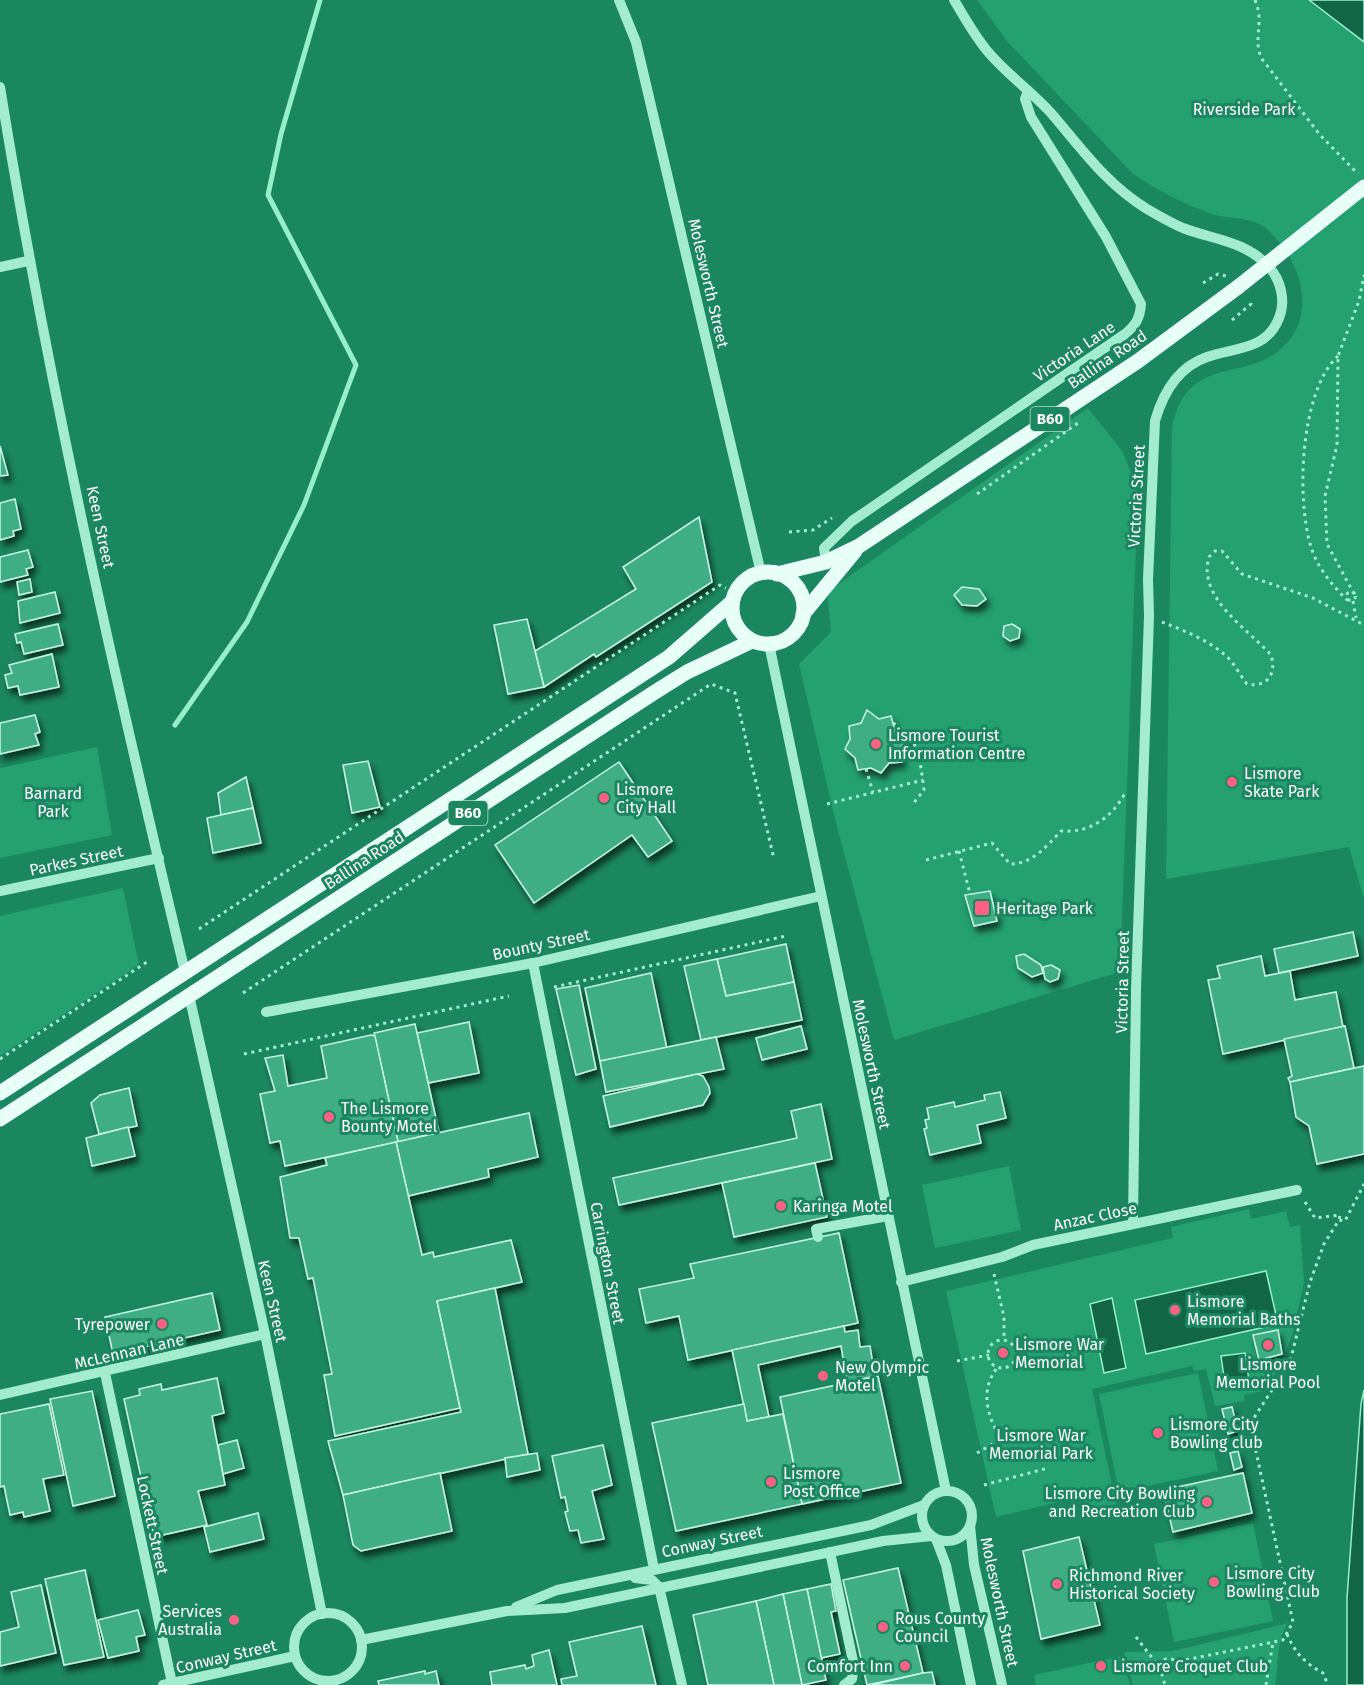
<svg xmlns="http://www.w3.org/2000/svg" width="1364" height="1685" font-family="'Fira Sans',sans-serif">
  <defs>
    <filter id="shadow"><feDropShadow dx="3.5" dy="6" stdDeviation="3" flood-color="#0009"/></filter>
  </defs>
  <rect width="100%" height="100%" fill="#1b8760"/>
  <g fill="#24a071">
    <path d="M977,0H1306L1364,42V899L1349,847L1166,879L1172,427C1176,409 1183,391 1200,381C1219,369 1243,370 1264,360C1320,333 1308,267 1269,231C1251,214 1230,221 1209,213C1182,203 1157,190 1133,174L1007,41Z"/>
    <path d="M1088,408L1123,452L1138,492L1120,972L894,1040L836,823L799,664L831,632L827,592Z"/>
    <path d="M97,747L112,835L0,858V768Z"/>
    <path d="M123,888L139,965L0,1056V916Z"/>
    <path d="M1009,1166L1021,1230L935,1248L922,1185Z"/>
    <path d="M1249,1209L1251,1219L1286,1211L1290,1227L1300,1225L1304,1283L1293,1331L1283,1362L1263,1391L1244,1395L1245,1401L1215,1406L1206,1369L1194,1371L1192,1366L1092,1389L1116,1505L1081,1515L1079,1497L996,1517L946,1291L1173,1238L1171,1227Z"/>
    <path d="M1198,1373L1218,1471L1119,1492L1099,1394Z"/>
    <path d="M1253,1523L1273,1621L1174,1642L1154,1544Z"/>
    <path d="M1288,1623C1276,1642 1279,1662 1275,1685H1133L1124,1652L1173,1651Z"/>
    <path d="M1121,1656L1130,1685H1036L1034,1675Z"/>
  </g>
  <g fill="#126547" stroke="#96eecb" stroke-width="1.5">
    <path d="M1309,0H1364V42Z"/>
    <path d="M1266,1271L1278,1324L1146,1354L1135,1300Z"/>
    <path d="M1112,1298L1126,1368L1104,1373L1090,1304Z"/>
    <path d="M1245,1353L1249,1381L1225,1384L1221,1356Z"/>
    <path d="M1364,1390V1685H1347V1598L1361,1404Z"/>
  </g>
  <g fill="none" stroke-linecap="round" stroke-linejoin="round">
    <path stroke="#96eecb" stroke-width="5" d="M175,725L247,622L304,505L356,365L268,195L281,134L320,0"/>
  </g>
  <g fill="#3fae85" stroke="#c8f9e6" stroke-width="1.5" filter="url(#shadow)">
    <path d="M0,446L8,475L0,476Z"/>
    <path d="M15,499L21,529L13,531L14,536L0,540V503Z"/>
    <path d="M699,517L712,582L596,657L594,654L544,687L535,651L636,589L623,567Z"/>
    <path d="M28,550L33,567L26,569L28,575L0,582V557Z"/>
    <path d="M30,579L32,592L19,595L17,582Z"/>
    <path d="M962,587L979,589L986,599L977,606L962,605L954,595Z"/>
    <path d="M55,592L60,613L20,623L18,601Z"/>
    <path d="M527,619L544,687L508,694L494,625Z"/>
    <path d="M58,624L63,645L24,654L21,642L17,643L15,634Z"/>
    <path d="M1012,624L1020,629L1019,638L1010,641L1003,636L1004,626Z"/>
    <path d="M52,654L59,687L20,695L18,686L8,688L5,675L12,673L9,665Z"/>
    <path d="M867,710L879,719L891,716L895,731L908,737L900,749L902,762L889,763L881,773L871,768L858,770L855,758L845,749L850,739L849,726L861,723Z"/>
    <path d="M35,715L40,732L35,734L39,745L0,754V723Z"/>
    <path d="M368,761L380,807L352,813L343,765Z"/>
    <path d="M619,762L672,841L648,857L632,835L534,903L495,845Z"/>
    <path d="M246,777L253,808L221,815L218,793Z"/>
    <path d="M253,808L261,843L213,853L207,818Z"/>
    <path d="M990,891L997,921L974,926L965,895Z"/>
    <path d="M1353,932L1358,956L1279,973L1274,949Z"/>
    <path d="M786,944L794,982L726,996L717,959Z"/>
    <path d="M1024,954L1041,965L1043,973L1032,977L1018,968L1016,956Z"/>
    <path d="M1261,956L1265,976L1290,971L1295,1000L1336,992L1343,1027L1223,1054L1208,980L1220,978L1217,966Z"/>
    <path d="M717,959L726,996L794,982L802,1020L701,1040L684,966Z"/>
    <path d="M1051,965L1060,970L1058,979L1050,982L1045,979L1043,967Z"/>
    <path d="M651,973L667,1049L600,1061L585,988Z"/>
    <path d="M579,985L596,1069L576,1075L556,989Z"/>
    <path d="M469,1022L479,1073L428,1083L417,1033Z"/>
    <path d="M415,1024L439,1132L398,1142L374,1033Z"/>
    <path d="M801,1026L807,1049L762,1060L756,1038Z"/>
    <path d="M1345,1026L1354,1068L1290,1082L1288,1078L1292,1076L1284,1039Z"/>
    <path d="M371,1035L375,1036L398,1142L285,1166L280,1141L270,1143L260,1094L275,1091L265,1058L283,1055L288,1086L327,1078L321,1046Z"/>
    <path d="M716,1037L724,1069L606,1092L600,1061Z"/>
    <path d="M1364,1066V1154L1317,1164L1309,1126L1296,1117L1290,1082Z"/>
    <path d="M697,1074L703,1076L709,1087L710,1093L703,1105L610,1127L603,1096Z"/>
    <path d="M129,1088L137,1126L99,1134L91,1103L100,1095Z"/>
    <path d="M1000,1092L1006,1118L977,1125L981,1143L930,1155L924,1129L927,1128L925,1120L929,1119L927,1108L954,1102L955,1107L985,1100L984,1095Z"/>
    <path d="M821,1104L832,1159L619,1205L613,1178L797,1138L791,1111Z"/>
    <path d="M529,1113L538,1157L488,1169L489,1177L408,1196L396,1142Z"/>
    <path d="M128,1127L135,1156L92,1166L86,1138Z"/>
    <path d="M396,1142L422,1255L433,1252L434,1257L511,1240L522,1282L437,1301L460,1408L335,1436L324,1375L332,1374L313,1278L308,1279L299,1238H290L280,1177L327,1165L325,1158Z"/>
    <path d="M815,1163L827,1217L734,1237L722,1183Z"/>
    <path d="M839,1233L858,1323L688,1360L679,1316L646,1323L639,1289L694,1278L690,1264Z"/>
    <path d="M495,1288L528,1454L343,1495L328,1441L461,1412L437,1301Z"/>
    <path d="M212,1293L220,1330L113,1354L105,1317Z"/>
    <path d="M844,1326L845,1332L858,1330L860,1347L870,1346L875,1376L847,1383L841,1346L758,1365L769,1417L747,1421L732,1350Z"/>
    <path d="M1278,1330L1282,1354L1259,1360L1253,1335Z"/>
    <path d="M878,1376L901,1483L802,1504L780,1397Z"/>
    <path d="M217,1378L224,1413L212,1416L225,1485L198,1491L207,1525L154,1537L124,1399L140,1395L139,1389L161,1384L162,1390Z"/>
    <path d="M92,1391L115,1496L73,1506L50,1399Z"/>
    <path d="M49,1404L64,1475L43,1479L50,1511L24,1517L23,1512L10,1515L4,1486L0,1487V1414Z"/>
    <path d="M744,1404L747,1421L783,1414L802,1504L676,1531L652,1423Z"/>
    <path d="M1232,1407L1238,1431L1228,1434L1222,1409Z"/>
    <path d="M237,1440L244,1468L223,1474L218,1445Z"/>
    <path d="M603,1445L612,1485L592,1491L604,1539L581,1543L578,1530L570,1531L565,1512L568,1511L565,1497L561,1498L552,1456Z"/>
    <path d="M1238,1451L1242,1467L1234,1470L1230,1453Z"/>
    <path d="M537,1453L540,1470L507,1477L505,1458Z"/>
    <path d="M440,1473L452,1531L361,1551L353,1545L343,1495Z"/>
    <path d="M1243,1473L1252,1513L1173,1532L1163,1490Z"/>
    <path d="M258,1513L264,1539L210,1552L204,1527Z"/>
    <path d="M1079,1537L1100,1625L1041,1639L1023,1551Z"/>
    <path d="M898,1568L923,1673L867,1685L843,1580Z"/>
    <path d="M85,1570L104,1657L64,1665L45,1579Z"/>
    <path d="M831,1584L836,1611L831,1612L840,1654L821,1658L807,1589Z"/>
    <path d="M41,1585L56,1653L0,1666V1632L19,1627L11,1592Z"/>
    <path d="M807,1589L826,1680L802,1685L783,1594Z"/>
    <path d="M783,1594L802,1685H774L756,1601Z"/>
    <path d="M756,1601L774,1685H708L693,1615Z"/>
    <path d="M138,1610L145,1635L136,1637L139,1651L108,1658L98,1620Z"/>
    <path d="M642,1626L656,1685H562L561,1679L577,1676L569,1642Z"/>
    <path d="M549,1650L557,1685H492L490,1672L525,1665L526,1669L534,1666L532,1655Z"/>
    <path d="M425,1671V1674L436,1671L439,1685H379L378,1681Z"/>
    <path d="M932,1672L935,1685H872L923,1673Z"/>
  </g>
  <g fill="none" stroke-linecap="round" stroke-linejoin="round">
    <g stroke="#a3ecd0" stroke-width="3" stroke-dasharray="3 4.5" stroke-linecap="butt">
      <path d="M1255,0C1265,22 1252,40 1262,59L1320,135L1358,174"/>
      <path d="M1203,283L1218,274L1226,276"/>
      <path d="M1232,320L1251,304L1248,300"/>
      <path d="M1338,356C1300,391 1296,499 1311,547C1317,567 1332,585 1347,600V605"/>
      <path d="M977,494L1081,421"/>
      <path d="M789,532L813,530L832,518"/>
      <circle cx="1351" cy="596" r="4.5"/>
      <path d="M1354,594L1327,544L1325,496L1337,445L1338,356L1359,301L1364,275"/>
      <path d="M1353,601L1356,618"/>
      <path d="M1162,622C1185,631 1214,642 1231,661C1237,668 1241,677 1247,684C1267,688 1277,674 1271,655C1248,629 1197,598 1209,557L1215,551H1222L1242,574L1313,598L1364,625"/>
      <path d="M893,723C920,737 920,762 924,790L912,805"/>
      <path d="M866,769L873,792"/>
      <path d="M827,804L923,780"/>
      <path d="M959,851L970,894"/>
      <path d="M926,860L992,843L1010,864C1032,864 1046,847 1061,831C1089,833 1110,819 1124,795L1128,794"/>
      <path d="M199,929L720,585L726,588"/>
      <path d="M554,987L786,936"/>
      <path d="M243,993L711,684L735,693L774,859"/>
      <path d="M244,1054L509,996"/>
      <path d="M0,1059L147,962"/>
      <path d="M1305,1202L1315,1218L1340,1215L1339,1220"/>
      <path d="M994,1274L1004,1317V1339"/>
      <circle cx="1002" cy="1354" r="14"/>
      <path d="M1014,1351L1041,1343"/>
      <path d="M957,1361L989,1355"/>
      <path d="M977,1453L998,1441L999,1436C987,1414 980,1390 997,1368"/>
      <path d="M984,1485L1048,1468"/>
      <path d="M1287,1634C1294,1651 1304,1663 1323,1673L1328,1685"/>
      <path d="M1136,1637L1160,1668L1165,1685"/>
      <path d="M1157,1663L1166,1659L1185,1660L1283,1640L1293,1622L1250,1424L1290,1362L1310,1282L1324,1244L1339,1220L1345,1221L1364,1184"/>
      <path d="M1266,1685L1273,1642"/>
    </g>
    <g stroke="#a3ecd0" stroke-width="10">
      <path d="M619,0L636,42L761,573"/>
      <path d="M954,0C965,18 975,37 989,53C1008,75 1032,92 1051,113C1082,149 1106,184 1147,209C1159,216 1171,223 1183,228C1214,240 1246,241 1269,267C1281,280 1286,301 1279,318C1266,351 1235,347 1207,357C1178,367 1163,393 1155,421L1148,579L1149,616L1136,988L1133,1223"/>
      <path d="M0,87C48,384 115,679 185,972"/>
      <path d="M0,267L28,261"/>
      <path d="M826,562L824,548L852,521L1125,334C1136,325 1140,318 1141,304L1106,237L1031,117L1025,99L1028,91"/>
      <path d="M769,644L946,1491"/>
      <path d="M0,891L159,858"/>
      <path d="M533,963L654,1569"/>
      <path d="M189,995L265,1334L322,1614"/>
      <path d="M266,1012L533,963L821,896"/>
      <path d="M818,1237L816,1229L888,1216"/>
      <path d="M901,1282L1002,1257L1033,1245L1297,1190"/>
      <path d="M105,1373L172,1683"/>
      <path d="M0,1395L265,1334"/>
      <circle cx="947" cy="1516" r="25"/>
      <path d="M970,1526L974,1565L1002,1685"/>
      <path d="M936,1539L946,1565L971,1685"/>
      <path d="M830,1552L854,1666L852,1679L844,1685"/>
      <path d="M635,1578L652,1580L659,1587L682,1685"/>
      <path d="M516,1607L557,1590L871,1525L924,1505"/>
      <circle cx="328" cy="1647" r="34"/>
      <path d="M361,1640L507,1611L565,1608L883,1541L931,1536"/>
      <path d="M163,1685L295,1656"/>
    </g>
    <g stroke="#e8fff8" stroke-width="15">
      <circle cx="768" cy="608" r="36"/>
      <path d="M777,574L826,562L859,546L1138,361L1238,287"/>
      <path d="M803,614L855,551"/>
      <path d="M0,1093L669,657L732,602"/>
      <path d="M0,1119L655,692L687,672L752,641"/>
    </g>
    <path stroke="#e8fff8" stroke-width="15" d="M1238,287L1364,187"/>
  </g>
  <g fill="#fd6082" stroke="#1b8760" stroke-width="2">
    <circle cx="876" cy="744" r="6"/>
    <circle cx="1232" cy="782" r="6"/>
    <circle cx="604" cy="798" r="6"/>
    <rect x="974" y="900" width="16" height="16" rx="3"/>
    <circle cx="329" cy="1117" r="6"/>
    <circle cx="781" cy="1206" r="6"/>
    <circle cx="1175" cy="1310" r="6"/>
    <circle cx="162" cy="1324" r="6"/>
    <circle cx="1268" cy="1345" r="6"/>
    <circle cx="1003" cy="1353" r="6"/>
    <circle cx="823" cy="1376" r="6"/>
    <circle cx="1158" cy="1433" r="6"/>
    <circle cx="771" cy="1482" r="6"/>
    <circle cx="1207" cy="1502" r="6"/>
    <circle cx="1214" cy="1582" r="6"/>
    <circle cx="1057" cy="1584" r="6"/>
    <circle cx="234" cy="1620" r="6"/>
    <circle cx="883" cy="1627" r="6"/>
    <circle cx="905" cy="1666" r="6"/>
    <circle cx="1101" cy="1666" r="6"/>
  </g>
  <g text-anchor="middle" stroke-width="6" stroke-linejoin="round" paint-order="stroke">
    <g fill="#1b8760" stroke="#bbdbcf" stroke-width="1.5">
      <rect x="1030.5" y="407" width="39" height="24" rx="4.5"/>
      <rect x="448.5" y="801" width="39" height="24" rx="4.5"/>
    </g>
    <g font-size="15" font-weight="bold" fill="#fff">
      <text x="1050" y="424">B60</text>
      <text x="468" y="818">B60</text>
    </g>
    <g font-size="16" fill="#fff" stroke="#1b8760">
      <text x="1244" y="115">Riverside Park</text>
      <text x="53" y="799">Barnard<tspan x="53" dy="18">Park</tspan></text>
      <text x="1041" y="1441">Lismore War<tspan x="1041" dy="18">Memorial Park</tspan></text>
    </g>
    <g font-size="16" fill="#fff" stroke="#1b8760">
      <text transform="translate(709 283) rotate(77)" y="6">Molesworth Street</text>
      <text transform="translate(1074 351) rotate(-34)" y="6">Victoria Lane</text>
      <text transform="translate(1107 359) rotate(-34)" y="6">Ballina Road</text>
      <text transform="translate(1136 496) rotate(-87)" y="6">Victoria Street</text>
      <text transform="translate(101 527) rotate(78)" y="6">Keen Street</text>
      <text transform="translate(76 860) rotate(-12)" y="6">Parkes Street</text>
      <text transform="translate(364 860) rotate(-33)" y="6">Ballina Road</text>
      <text transform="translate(541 944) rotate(-12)" y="6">Bounty Street</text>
      <text transform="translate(1122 982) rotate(-89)" y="6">Victoria Street</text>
      <text transform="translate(872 1064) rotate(78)" y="6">Molesworth Street</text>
      <text transform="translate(1095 1216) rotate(-12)" y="6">Anzac Close</text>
      <text transform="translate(608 1263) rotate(79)" y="6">Carrington Street</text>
      <text transform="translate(273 1301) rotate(77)" y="6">Keen Street</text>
      <text transform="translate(129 1351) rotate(-13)" y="6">McLennan Lane</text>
      <text transform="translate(153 1525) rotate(78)" y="6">Lockett Street</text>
      <text transform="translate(712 1541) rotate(-12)" y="6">Conway Street</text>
      <text transform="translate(1000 1602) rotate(78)" y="6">Molesworth Street</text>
      <text transform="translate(226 1656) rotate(-13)" y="6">Conway Street</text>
    </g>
    <g font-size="16" fill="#fff" stroke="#1b8760" text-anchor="start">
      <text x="888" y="741">Lismore Tourist<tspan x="888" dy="18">Information Centre</tspan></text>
      <text x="1244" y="779">Lismore<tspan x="1244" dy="18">Skate Park</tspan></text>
      <text x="616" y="795">Lismore<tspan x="616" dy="18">City Hall</tspan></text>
      <text x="996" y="914">Heritage Park</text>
      <text x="341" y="1114">The Lismore<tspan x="341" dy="18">Bounty Motel</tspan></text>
      <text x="793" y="1212">Karinga Motel</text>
      <text x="1187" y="1307">Lismore<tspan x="1187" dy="18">Memorial Baths</tspan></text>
      <text x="150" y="1330" text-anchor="end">Tyrepower</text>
      <text x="1015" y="1350">Lismore War<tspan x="1015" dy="18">Memorial</tspan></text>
      <text x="1268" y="1370" text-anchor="middle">Lismore<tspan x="1268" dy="18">Memorial Pool</tspan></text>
      <text x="835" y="1373">New Olympic<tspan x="835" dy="18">Motel</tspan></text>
      <text x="1170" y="1430">Lismore City<tspan x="1170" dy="18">Bowling club</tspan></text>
      <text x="783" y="1479">Lismore<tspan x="783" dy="18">Post Office</tspan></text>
      <text x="1195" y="1499" text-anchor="end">Lismore City Bowling<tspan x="1195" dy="18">and Recreation Club</tspan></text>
      <text x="1226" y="1579">Lismore City<tspan x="1226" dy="18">Bowling Club</tspan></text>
      <text x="1069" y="1581">Richmond River<tspan x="1069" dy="18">Historical Society</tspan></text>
      <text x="222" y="1617" text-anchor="end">Services<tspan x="222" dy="18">Australia</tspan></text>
      <text x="895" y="1624">Rous County<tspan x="895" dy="18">Council</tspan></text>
      <text x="893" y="1672" text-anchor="end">Comfort Inn</text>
      <text x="1113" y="1672">Lismore Croquet Club</text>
    </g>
  </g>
</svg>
